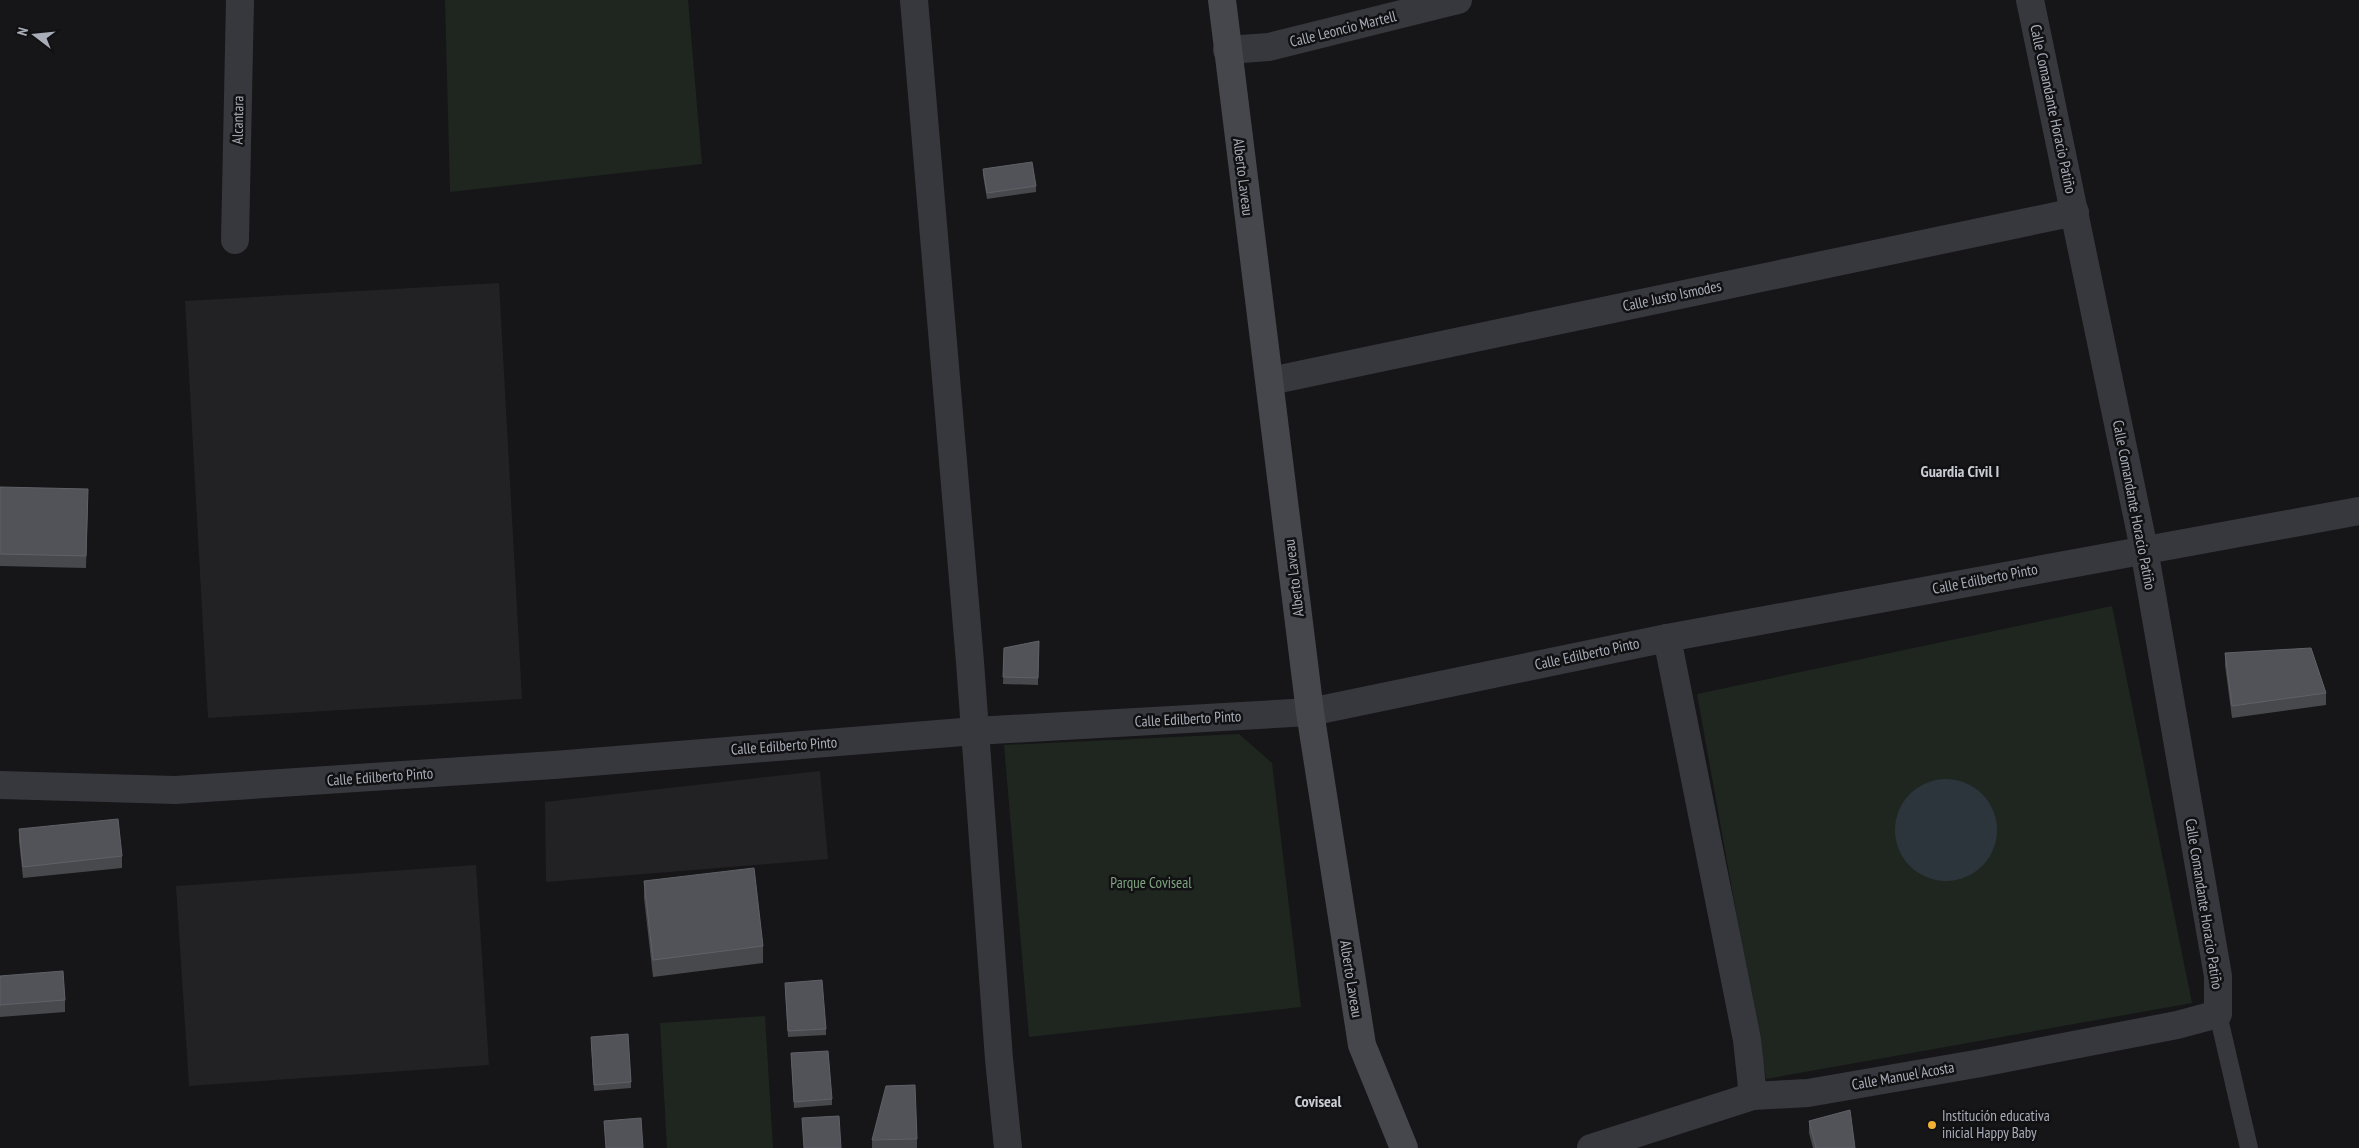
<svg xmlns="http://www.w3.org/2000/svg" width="2359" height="1148" font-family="'PT Sans Narrow',sans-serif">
  <rect width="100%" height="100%" fill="#161618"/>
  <g fill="#222225">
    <path d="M499,283L522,699L208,718L185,301Z"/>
    <path d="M820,771L828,859L546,882L545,802Z"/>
    <path d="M476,865L489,1065L189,1086L176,886Z"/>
  </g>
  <g fill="#1e261f">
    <path d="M445,0H688L702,164L450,192Z"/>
    <path d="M2112,606L2192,1003L1766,1079L1697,694Z"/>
    <path d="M1239,734L1272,763L1301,1007L1029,1037L1004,745Z"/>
    <path d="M765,1016L773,1148H667L660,1023Z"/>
  </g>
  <circle fill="#2c353c" cx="1946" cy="830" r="51"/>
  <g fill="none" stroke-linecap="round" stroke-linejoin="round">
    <path stroke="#37383d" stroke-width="18" d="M2218,1014L2249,1148"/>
    <g stroke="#37383d" stroke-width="28">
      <path d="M914,0L970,662L999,1059L1008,1148"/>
      <path d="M1227,50L1269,47L1458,0"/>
      <path d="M235,240L240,0"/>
      <path d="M1270,381L2075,212"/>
      <path d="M1667,638L1747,1040L1753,1096"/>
      <path d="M0,785L175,790L554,765L975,731L1310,712L1667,638L2359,511"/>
      <path d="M1591,1148L1753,1096L1808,1093L1981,1063L2177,1025L2218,1014V976L2144,549L2030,0"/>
    </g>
    <path stroke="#45474d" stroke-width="28" d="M1222,0L1310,712L1362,1045L1404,1148"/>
  </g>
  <g fill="#47494d">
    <path d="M983,169L1036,186V192L987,199L983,175Z"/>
    <path d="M0,487L88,501L86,568L0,566Z"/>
    <path d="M1039,641L1038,685L1003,684L1004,648Z"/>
    <path d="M2225,653L2326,693V705L2232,718L2225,665Z"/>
    <path d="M19,829L122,856V868L23,878L19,841Z"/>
    <path d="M644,881L763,946V963L653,977L644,898Z"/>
    <path d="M0,976L65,1000V1012L0,1017Z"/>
    <path d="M785,989L826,1029V1035L788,1037Z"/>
    <path d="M591,1043L631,1082V1088L594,1091Z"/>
    <path d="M791,1053L832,1099V1105L794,1108Z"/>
    <path d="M1809,1121L1855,1148H1813L1809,1133Z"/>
    <path d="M917,1139V1148H872V1140Z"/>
  </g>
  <g fill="#525359" stroke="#5f6168">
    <path d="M1032,162L1036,186L987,193L983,169Z"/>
    <path d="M0,487L88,489L86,556L0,554Z"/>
    <path d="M1039,641L1038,678L1003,677L1004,648Z"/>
    <path d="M2311,648L2326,693L2232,706L2225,653Z"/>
    <path d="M118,819L122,856L23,867L19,829Z"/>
    <path d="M754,868L763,946L653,960L644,881Z"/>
    <path d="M63,971L65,1000L0,1005V976Z"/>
    <path d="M822,980L826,1029L788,1031L785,983Z"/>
    <path d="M628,1034L631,1082L594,1085L591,1037Z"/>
    <path d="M828,1051L832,1099L794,1102L791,1053Z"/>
    <path d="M915,1085L917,1139L872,1140L886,1086Z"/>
    <path d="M1850,1110L1855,1148H1816L1809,1121Z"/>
    <path d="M839,1116L841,1148H804L802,1118Z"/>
    <path d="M641,1118L643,1148H606L604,1121Z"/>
  </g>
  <circle fill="#f2b134" stroke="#111113" stroke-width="2" cx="1932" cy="1125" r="5"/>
  <g text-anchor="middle" stroke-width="5" stroke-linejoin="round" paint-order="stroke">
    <g font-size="15" fill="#a8adb8" stroke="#111113">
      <text transform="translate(1343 29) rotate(-14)" y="5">Calle Leoncio Martell</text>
      <text transform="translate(2053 109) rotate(78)" y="5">Calle Comandante Horacio Patiño</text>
      <text transform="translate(238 120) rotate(-89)" y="5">Alcantara</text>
      <text transform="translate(1243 177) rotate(83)" y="5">Alberto Laveau</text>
      <text transform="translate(1672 296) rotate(-12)" y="5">Calle Justo Ismodes</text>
      <text transform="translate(2134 505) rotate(79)" y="5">Calle Comandante Horacio Patiño</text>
      <text transform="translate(1294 578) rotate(-97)" y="5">Alberto Laveau</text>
      <text transform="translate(1985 579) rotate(-11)" y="5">Calle Edilberto Pinto</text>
      <text transform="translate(1587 654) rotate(-12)" y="5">Calle Edilberto Pinto</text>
      <text transform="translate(1188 719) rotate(-3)" y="5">Calle Edilberto Pinto</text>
      <text transform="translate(784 746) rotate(-4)" y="5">Calle Edilberto Pinto</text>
      <text transform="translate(380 777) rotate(-4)" y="5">Calle Edilberto Pinto</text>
      <text transform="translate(2204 904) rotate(81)" y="5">Calle Comandante Horacio Patiño</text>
      <text transform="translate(1351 979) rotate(81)" y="5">Alberto Laveau</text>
      <text transform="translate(1903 1076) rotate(-10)" y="5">Calle Manuel Acosta</text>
    </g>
    <g font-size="15" fill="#7fa381" stroke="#111113">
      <text x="1151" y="888">Parque Coviseal</text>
    </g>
    <g font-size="15" fill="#a8adb8" stroke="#111113" text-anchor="start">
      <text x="1942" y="1121">Institución educativa<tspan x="1942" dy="17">inicial Happy Baby</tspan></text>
    </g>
    <g font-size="16" font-weight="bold" fill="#c9ccd4" stroke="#111113">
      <text x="1960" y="477">Guardia Civil I</text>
      <text x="1318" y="1107">Coviseal</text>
    </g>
  </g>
  <g transform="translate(35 35) rotate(286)" stroke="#111113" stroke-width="4" paint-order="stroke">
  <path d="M0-4L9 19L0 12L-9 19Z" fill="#a8adb8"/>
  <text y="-8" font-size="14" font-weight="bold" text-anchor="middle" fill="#a8adb8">N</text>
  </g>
</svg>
